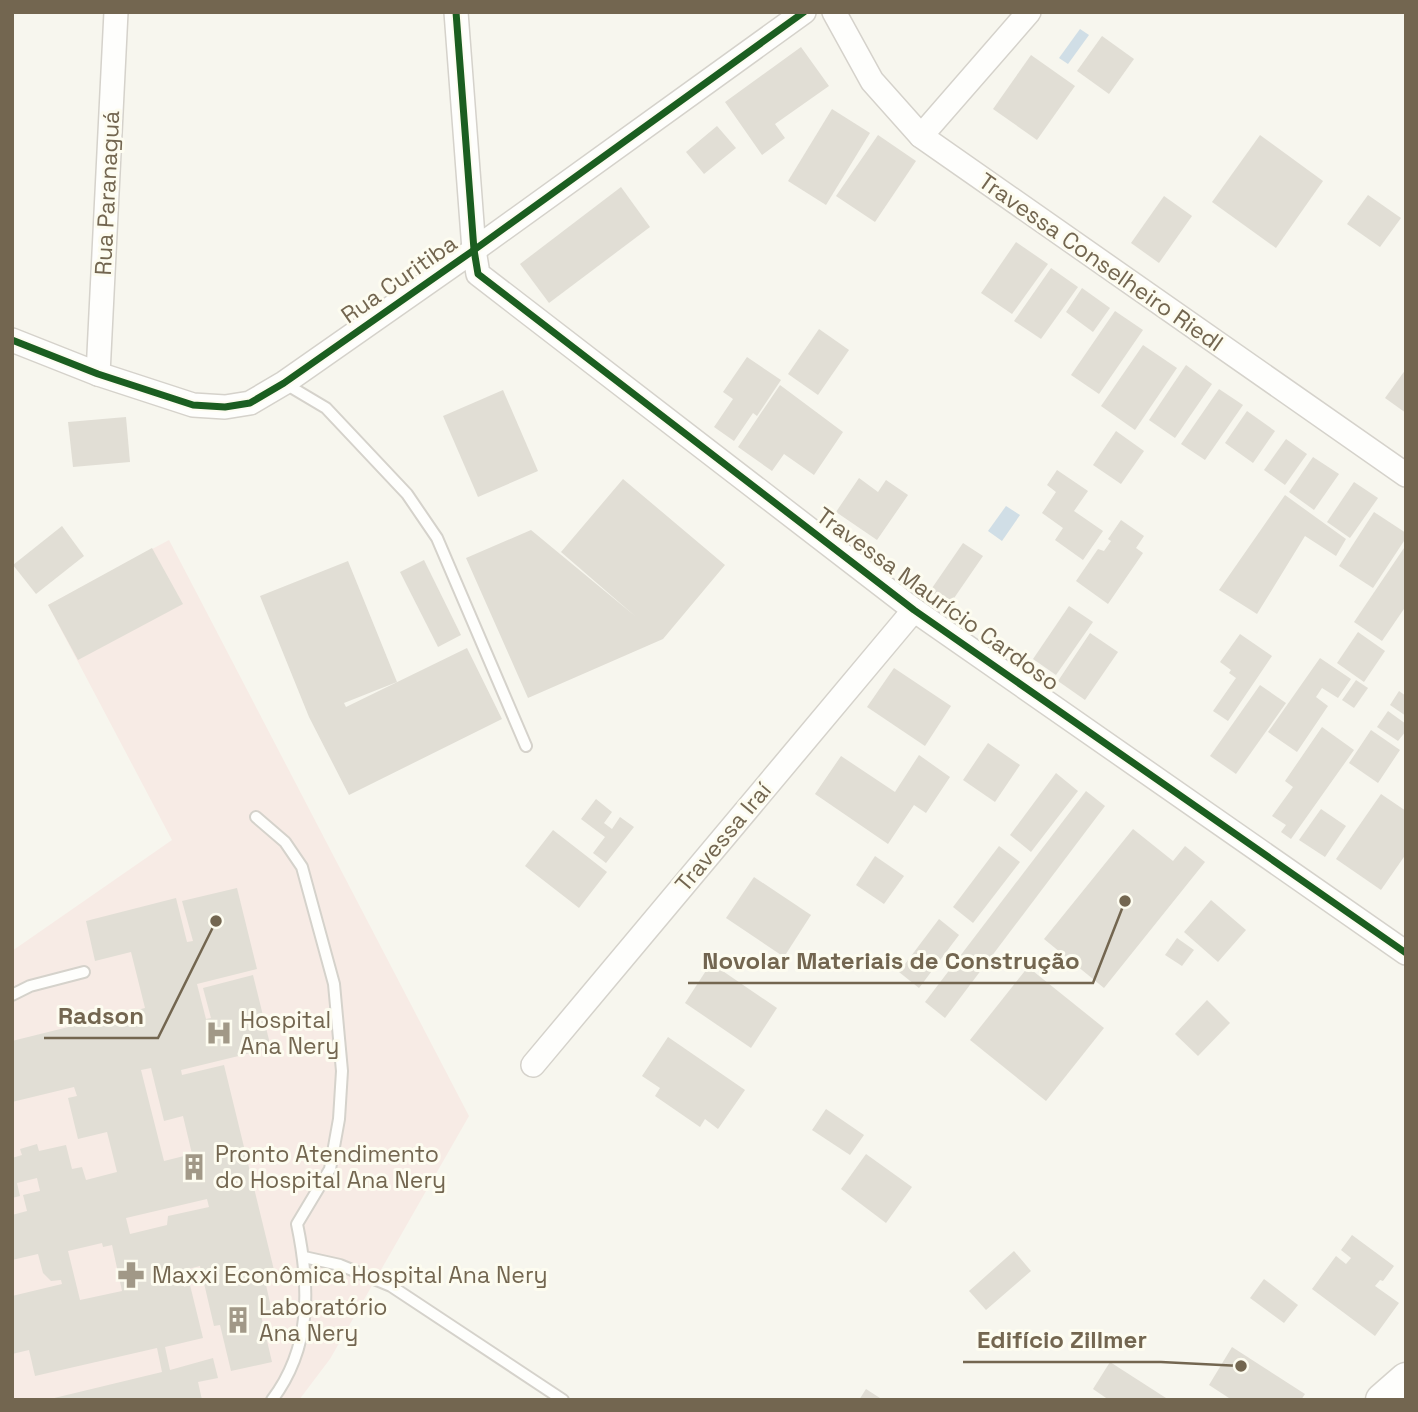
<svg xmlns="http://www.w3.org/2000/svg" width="1418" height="1412" font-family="'Space Grotesk',sans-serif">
  <rect width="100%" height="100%" fill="#f7f6ee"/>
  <path fill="#f7ebe5" d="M169,540L469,1116L330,1359L299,1400H12V951L172,840L48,605Z"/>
  <g fill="#d0dee6">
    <path d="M1080,29L1089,35L1068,64L1059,58Z"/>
    <path d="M1006,506L1020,515L1002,541L988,531Z"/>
  </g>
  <g fill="#e1ded5" fill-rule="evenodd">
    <path d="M1102,36L1134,59L1109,94L1077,71Z"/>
    <path d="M801,47L829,86L775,124L785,138L762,155L725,102Z"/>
    <path d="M1031,55L1075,86L1037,140L993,109Z"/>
    <path d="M832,109L870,133L826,205L788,181Z"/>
    <path d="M717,126L736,148L704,174L686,152Z"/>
    <path d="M878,135L916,161L875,222L836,196Z"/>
    <path d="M1260,135L1323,181L1276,248L1212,202Z"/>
    <path d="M621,187L650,227L549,303L520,264Z"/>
    <path d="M1368,195L1401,218L1380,247L1347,224Z"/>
    <path d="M1164,196L1192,216L1159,263L1131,243Z"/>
    <path d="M1016,242L1048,264L1012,314L981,293Z"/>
    <path d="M1051,268L1078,287L1041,339L1014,321Z"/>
    <path d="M1082,288L1110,308L1093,332L1066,312Z"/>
    <path d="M1115,311L1143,330L1099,394L1071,375Z"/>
    <path d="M819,329L849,350L818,395L788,374Z"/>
    <path d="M1143,345L1177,368L1135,430L1101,406Z"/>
    <path d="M747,357L781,380L757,416L753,413L734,441L714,427L733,399L723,392Z"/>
    <path d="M1186,365L1212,384L1175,438L1149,420Z"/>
    <path d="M1406,369V413L1385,398Z"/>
    <path d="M780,385L843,432L814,475L784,454L772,471L738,447Z"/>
    <path d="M1219,389L1243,405L1205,460L1181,444Z"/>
    <path d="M503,390L538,471L478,497L443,416Z"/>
    <path d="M1247,411L1275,431L1253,463L1225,443Z"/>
    <path d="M126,417L130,462L73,467L68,422Z"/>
    <path d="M1116,431L1144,451L1121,484L1093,465Z"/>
    <path d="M1286,439L1307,454L1285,485L1264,470Z"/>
    <path d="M1313,457L1339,474L1314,510L1289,492Z"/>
    <path d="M1057,470L1088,491L1074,511L1103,531L1083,560L1055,540L1063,528L1042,513L1056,492L1047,485Z"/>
    <path d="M859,478L878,492L886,480L908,495L877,540L836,512Z"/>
    <path d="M623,479L725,565L663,639L528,698L466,558L531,530L635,616L561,552Z"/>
    <path d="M1354,482L1378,498L1350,538L1327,522Z"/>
    <path d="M1285,495L1346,539L1336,556L1305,536L1257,614L1219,590Z"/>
    <path d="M1374,512L1406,533V538L1373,588L1339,566Z"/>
    <path d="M1121,520L1144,536L1136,548L1143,553L1108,604L1076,581L1098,549L1104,551L1111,541L1108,539Z"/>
    <path d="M62,526L84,556L36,594L13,565Z"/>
    <path d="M963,543L983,556L950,604L930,591Z"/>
    <path d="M1406,545V606L1382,641L1354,622Z"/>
    <path d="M152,548L183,604L78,660L48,605Z"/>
    <path d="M424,560L461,635L438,647L400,572Z"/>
    <path d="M348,561L397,682L344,703L346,707L467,648L502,719L349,795L309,717L260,596Z"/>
    <path d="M1069,606L1093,622L1056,675L1033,659Z"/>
    <path d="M1358,632L1385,651L1364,682L1337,663Z"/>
    <path d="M1090,633L1118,652L1085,700L1058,681Z"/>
    <path d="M1240,634L1272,656L1228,721L1213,711L1236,678L1229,673L1231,670L1220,662Z"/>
    <path d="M1320,658L1351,679L1338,698L1322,688L1316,697L1328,706L1297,752L1268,732Z"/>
    <path d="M894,668L951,706L925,746L867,707Z"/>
    <path d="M1356,680L1368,688L1354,708L1342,700Z"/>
    <path d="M1260,685L1286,703L1236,774L1210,756Z"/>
    <path d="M1399,691L1406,696V716L1390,705Z"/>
    <path d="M1388,711L1406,724V731L1398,741L1377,727Z"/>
    <path d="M1322,727L1354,750L1291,839L1281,832L1286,825L1272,816L1293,787L1285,781Z"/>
    <path d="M1371,730L1400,750L1378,783L1349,763Z"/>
    <path d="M988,743L1020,765L995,802L963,780Z"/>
    <path d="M919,755L950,777L926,813L914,805L888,844L815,794L841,756L895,792Z"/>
    <path d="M1056,773L1078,791L1031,852L1010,835Z"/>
    <path d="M1086,791L1105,806L945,1018L925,1002Z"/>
    <path d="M1381,794L1406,811V854L1381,890L1336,859Z"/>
    <path d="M596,799L612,812L604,823L612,829L620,817L634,827L606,863L593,853L605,837L581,819Z"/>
    <path d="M1321,809L1346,826L1325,857L1299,840Z"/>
    <path d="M1133,829L1173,861L1185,846L1205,862L1104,988L1044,939Z"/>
    <path d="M553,830L607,872L579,908L525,866Z"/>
    <path d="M999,846L1020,862L973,923L953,907Z"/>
    <path d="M875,856L904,876L884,904L856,885Z"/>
    <path d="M754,877L811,915L784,957L726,918Z"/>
    <path d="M237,888L257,969L197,984L206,1019L211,1018L203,988L253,975L271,1048L181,1070L182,1075L224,1065L275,1274L264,1276L272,1312L261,1315L272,1362L231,1371L220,1325L214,1326L200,1266L181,1271L184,1287L190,1285L203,1338L165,1347L170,1370L213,1358L218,1378L198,1382L202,1400H46L162,1372L157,1348L35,1376L29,1350L12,1354V1296L62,1284L61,1280L51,1281L43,1273L38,1254L12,1260V1215L27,1211L23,1195L40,1191L37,1178L17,1183L20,1196L12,1198V1158L22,1155L20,1149L37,1144L39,1151L66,1145L72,1169L82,1167L86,1180L117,1172L107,1132L78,1139L68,1098L77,1096L74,1087L12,1102V1041L145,1008L131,952L95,961L86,921L176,898L187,942L193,941L182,901ZM151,1068L164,1121L183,1116L192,1154L164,1161L141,1070ZM207,1199L209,1207L168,1216L167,1225L130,1234L126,1218ZM102,1243L103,1247L112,1245L122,1291L80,1300L68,1251Z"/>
    <path d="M1211,900L1246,930L1218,962L1184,932Z"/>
    <path d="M939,919L959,935L919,988L899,972Z"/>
    <path d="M1177,938L1194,950L1182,966L1165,955Z"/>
    <path d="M711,963L777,1008L751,1048L685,1003Z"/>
    <path d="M1028,967L1104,1028L1046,1101L970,1040Z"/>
    <path d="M1207,1000L1230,1023L1198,1056L1175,1034Z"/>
    <path d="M668,1037L745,1090L718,1129L705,1119L700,1127L655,1096L660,1088L642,1076Z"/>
    <path d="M826,1109L864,1135L850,1155L812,1130Z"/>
    <path d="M866,1154L912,1187L886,1223L841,1189Z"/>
    <path d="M1352,1235L1394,1266L1383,1281L1380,1280L1375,1286L1399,1303L1375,1336L1312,1289L1336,1256L1346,1264L1351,1258L1341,1250Z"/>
    <path d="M1014,1251L1031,1271L986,1310L969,1291Z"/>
    <path d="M1264,1279L1298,1305L1284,1323L1250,1298Z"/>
    <path d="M1232,1347L1305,1394L1301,1400H1232L1209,1385Z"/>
    <path d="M1110,1362L1166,1398L1165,1400H1109L1093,1389Z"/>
    <path d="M866,1389L883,1400H859Z"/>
  </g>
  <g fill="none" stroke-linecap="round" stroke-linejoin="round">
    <defs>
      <g id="lane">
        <path d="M284,383L326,408L407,494L437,538L526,746"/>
        <path d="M256,817L285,842L302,867L334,984L342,1071L339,1119L330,1169L297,1224C310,1286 312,1347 272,1400"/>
        <path d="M12,995L30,986L84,972"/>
        <path d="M304,1257L340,1265L391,1286L563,1400"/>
      </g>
      <g id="street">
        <path d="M456,12L474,250L478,274L914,610L1406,953"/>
        <path d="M834,12L872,81L921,136L1406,475"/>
        <path d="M921,136L1029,12"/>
        <path d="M12,340L98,374L193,405L225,407L250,403L284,383L474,250L804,12"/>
        <path d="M98,374L116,12"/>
        <path d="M533,1065L914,610"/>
      </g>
      <path id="secondary" d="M1382,1400L1406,1379"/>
    </defs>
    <use href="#lane" stroke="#d5d2cb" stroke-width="14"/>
    <use href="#street" stroke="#d5d2cb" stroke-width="26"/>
    <use href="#secondary" stroke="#d6d3cb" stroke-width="35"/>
    <use href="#lane" stroke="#fefefc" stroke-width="10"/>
    <use href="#street" stroke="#fefefc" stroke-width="23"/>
    <use href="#secondary" stroke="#fefefc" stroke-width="32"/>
    <defs>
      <g id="cycleway">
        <path d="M456,12L474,250L478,274L914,610L1406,953"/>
        <path d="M12,340L98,374L193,405L225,407L250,403L284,383L474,250L804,12"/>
      </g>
    </defs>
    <use href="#cycleway" stroke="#fdfcf0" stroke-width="11"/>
    <use href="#cycleway" stroke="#1b5e20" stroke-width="7"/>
  </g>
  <defs>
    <symbol id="hospital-bare" viewBox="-9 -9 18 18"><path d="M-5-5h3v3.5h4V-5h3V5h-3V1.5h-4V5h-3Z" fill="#a19887" stroke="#fdfcf0" stroke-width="2.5" paint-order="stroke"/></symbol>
    <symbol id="building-bare" viewBox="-9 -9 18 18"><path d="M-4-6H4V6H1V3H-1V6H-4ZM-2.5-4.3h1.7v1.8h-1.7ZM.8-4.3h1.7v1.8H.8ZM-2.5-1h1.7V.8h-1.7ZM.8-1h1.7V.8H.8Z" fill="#a19887" stroke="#fdfcf0" stroke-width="2.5" paint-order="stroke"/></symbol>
    <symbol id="pharmacy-bare" viewBox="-9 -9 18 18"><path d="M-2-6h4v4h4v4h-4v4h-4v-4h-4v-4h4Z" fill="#a19887" stroke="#fdfcf0" stroke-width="2.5" paint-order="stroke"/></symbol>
  </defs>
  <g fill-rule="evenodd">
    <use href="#hospital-bare" x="200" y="1014" width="38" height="38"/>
    <use href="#building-bare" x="175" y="1148" width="38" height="38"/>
    <use href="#pharmacy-bare" x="112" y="1256" width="38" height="38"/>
    <use href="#building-bare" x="219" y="1301" width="38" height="38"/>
  </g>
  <g text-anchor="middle" stroke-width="6" stroke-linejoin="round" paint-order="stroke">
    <g font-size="23" fill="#736650" stroke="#fdfcf0">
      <text transform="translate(107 193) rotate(-87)" y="8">Rua Paranaguá</text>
      <text transform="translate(1101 262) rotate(35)" y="8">Travessa Conselheiro Riedl</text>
      <text transform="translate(399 279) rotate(-35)" y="8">Rua Curitiba</text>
      <text transform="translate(938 599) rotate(36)" y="8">Travessa Maurício Cardoso</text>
      <text transform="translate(723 837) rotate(-50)" y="8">Travessa Iraí</text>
    </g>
    <g font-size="23" fill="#736650" stroke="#fdfcf0" text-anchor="start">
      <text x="240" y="1028">Hospital<tspan x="240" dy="26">Ana Nery</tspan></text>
      <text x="215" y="1162">Pronto Atendimento<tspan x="215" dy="26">do Hospital Ana Nery</tspan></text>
      <text x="152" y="1283">Maxxi Econômica Hospital Ana Nery</text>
      <text x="259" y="1315">Laboratório<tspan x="259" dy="26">Ana Nery</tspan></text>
    </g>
  </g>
  <path fill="none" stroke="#736650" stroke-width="2.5" d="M1125 901L1093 983H688M216 921L158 1038H44M1241 1366L1161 1362H963"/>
  <g fill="#736650" stroke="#fdfcf0" stroke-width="2.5">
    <circle cx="1125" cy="901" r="7"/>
    <circle cx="216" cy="921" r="7"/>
    <circle cx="1241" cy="1366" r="7"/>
  </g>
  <g font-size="24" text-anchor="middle" font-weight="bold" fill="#736650" stroke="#fdfcf0" stroke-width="6" stroke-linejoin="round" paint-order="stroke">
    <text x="891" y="969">Novolar Materiais de Construção</text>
    <text x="101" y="1024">Radson</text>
    <text x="1062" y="1348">Edifício Zillmer</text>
  </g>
  <rect width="1418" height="1412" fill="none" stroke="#736650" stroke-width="28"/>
</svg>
